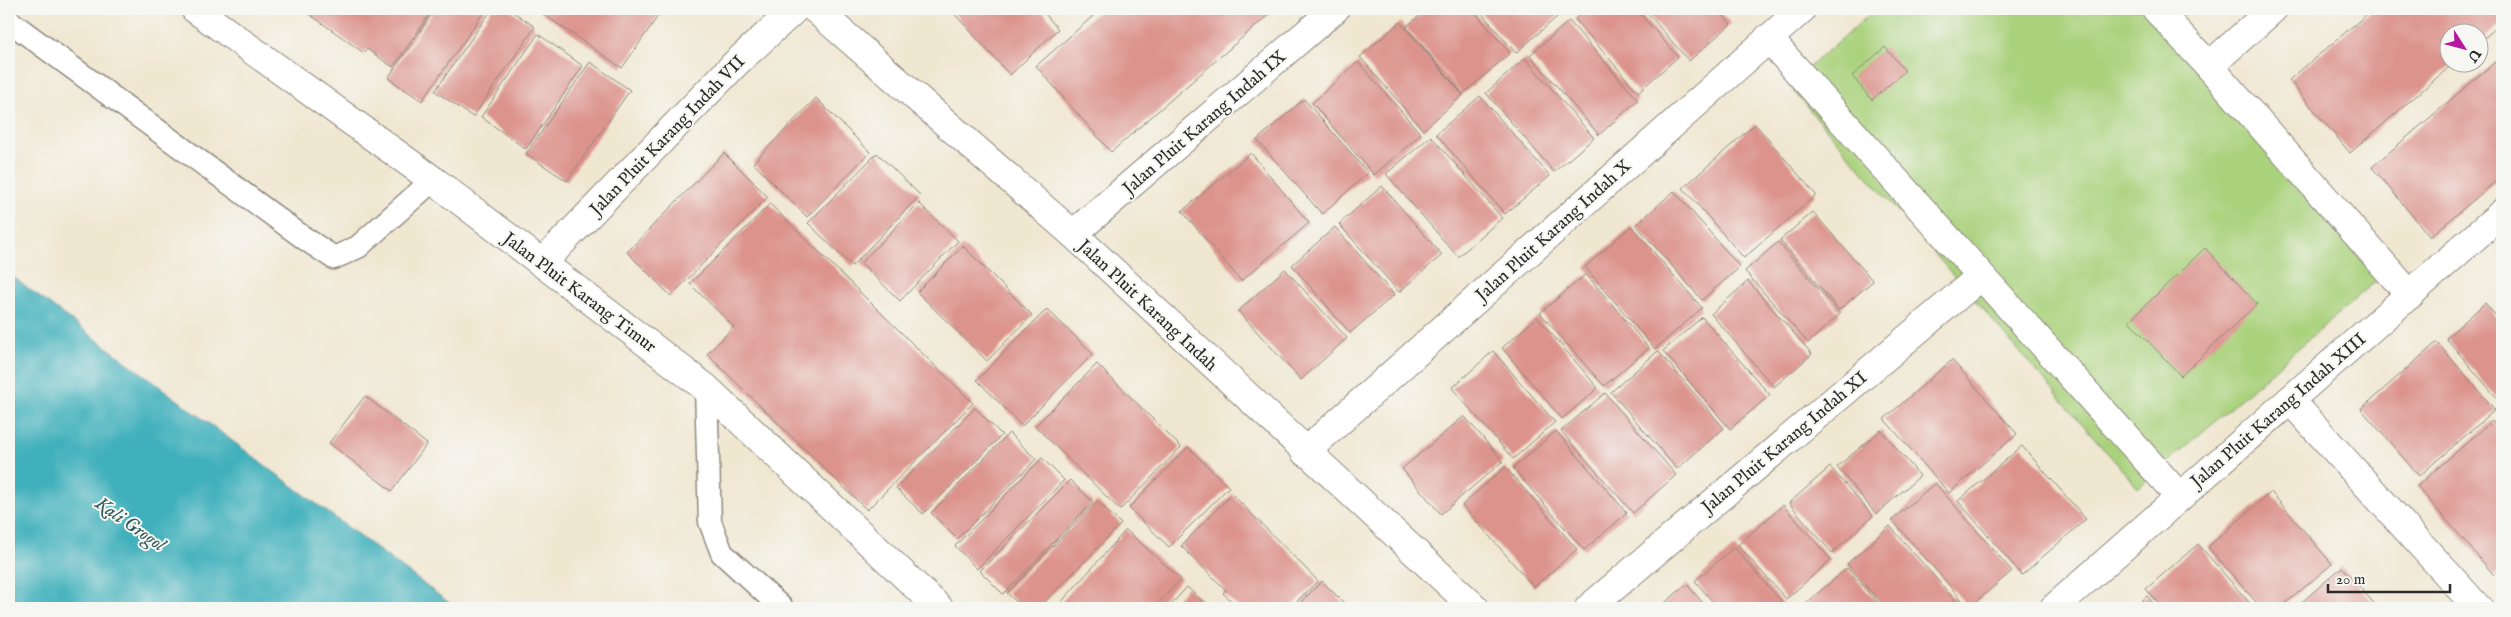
<svg xmlns="http://www.w3.org/2000/svg" width="2511" height="617" font-family="'IM FELL English',serif">
  <rect width="100%" height="100%" fill="#f6f6f2"/>
  <filter id="ink" filterUnits="userSpaceOnUse"><feTurbulence type="fractalNoise" baseFrequency=".02" numOctaves="2"/><feDisplacementMap in="SourceGraphic" scale="10" xChannelSelector="R" yChannelSelector="G"/><feConvolveMatrix kernelMatrix="1 2 1 2 8 2 1 2 1" color-interpolation-filters="sRGB"/></filter>
  <filter id="wash" filterUnits="userSpaceOnUse"><feTurbulence type="fractalNoise" baseFrequency=".0096" numOctaves="4" result="noise"/><feDisplacementMap in="SourceGraphic" scale="20" xChannelSelector="R" yChannelSelector="G"/><feGaussianBlur stdDeviation="1.12" result="paint"/><feColorMatrix in="noise" values="0 0 0 0 0 0 0 0 0 0 0 0 0 0 0 0 0 1.4 0 .05"/><feComposite in="paint" operator="in"/></filter>
  <g filter="url(#wash)">
    <rect width="100%" height="100%" fill="#f0e7d1"/>
    <path fill="#aad27d" stroke="#6a7e54" d="M1876,9H2144L2378,279L2138,488L1788,85Z"/>
    <path fill="#41b0bc" stroke="#366e74" d="M9,274L456,608H20L9,600Z"/>
    <g id="blocks">
      <g fill="#dc938c">
        <path d="M307,9H433L393,67L367,49L364,53L305,11Z"/>
        <path d="M435,9H486L422,101L388,78Z"/>
        <path d="M492,9H509L535,27L473,117L435,91Z"/>
        <path d="M536,9H663L622,68Z"/>
        <path d="M950,9H1041L1058,29L1010,75Z"/>
        <path d="M1101,9H1275L1111,152L1036,66Z"/>
        <path d="M1427,9H1472L1510,53L1463,94L1406,27Z"/>
        <path d="M1478,9H1552L1558,16L1516,53Z"/>
        <path d="M1586,9H1636L1678,57L1638,92L1575,19Z"/>
        <path d="M1644,9H1717L1731,24L1689,61Z"/>
        <path d="M2373,9H2502V23L2478,43V32H2448V62H2455L2350,153L2289,80Z"/>
        <path d="M1569,21L1638,100L1599,135L1530,55Z"/>
        <path d="M1400,22L1463,95L1423,130L1360,57Z"/>
        <path d="M538,34L583,66L526,149L481,117Z"/>
        <path d="M1885,47L1905,71L1872,100L1852,76Z"/>
        <path d="M2502,56V176L2430,237L2372,167Z"/>
        <path d="M1525,58L1594,138L1554,172L1486,93Z"/>
        <path d="M590,62L630,90L567,181L526,154Z"/>
        <path d="M1358,62L1421,134L1374,175L1312,103Z"/>
        <path d="M1480,96L1550,176L1505,214L1436,134Z"/>
        <path d="M816,98L870,152L807,217L753,163Z"/>
        <path d="M1304,99L1368,173L1322,214L1257,140Z"/>
        <path d="M1755,124L1816,195L1744,258L1683,188Z"/>
        <path d="M1431,136L1502,218L1458,257L1386,174Z"/>
        <path d="M724,153L768,197L671,296L627,252Z"/>
        <path d="M877,153L920,195L852,266L808,223Z"/>
        <path d="M1251,153L1309,223L1241,281L1182,211Z"/>
        <path d="M1382,186L1442,255L1399,292L1339,224Z"/>
        <path d="M1674,191L1740,267L1702,300L1636,225Z"/>
        <path d="M919,203L958,241L900,301L861,263Z"/>
        <path d="M770,204L973,403L867,510L707,354L734,327L690,284Z"/>
        <path d="M1813,212L1873,281L1839,310L1780,240Z"/>
        <path d="M1631,226L1702,308L1655,349L1585,267Z"/>
        <path d="M1335,227L1394,295L1350,333L1292,265Z"/>
        <path d="M1778,242L1840,314L1808,343L1745,271Z"/>
        <path d="M963,246L1032,315L987,361L917,292Z"/>
        <path d="M2205,248L2257,304L2181,376L2129,321Z"/>
        <path d="M1285,269L1347,338L1301,380L1238,311Z"/>
        <path d="M1586,274L1649,348L1604,386L1540,313Z"/>
        <path d="M1748,281L1812,354L1774,387L1711,314Z"/>
        <path d="M2485,303L2502,323V404L2446,338Z"/>
        <path d="M1047,309L1093,354L1022,426L977,380Z"/>
        <path d="M1537,317L1598,388L1562,419L1502,348Z"/>
        <path d="M1702,317L1770,395L1730,429L1663,351Z"/>
        <path d="M2437,342L2495,410L2419,476L2361,409Z"/>
        <path d="M1493,351L1555,422L1513,459L1452,388Z"/>
        <path d="M1658,351L1724,428L1677,469L1611,392Z"/>
        <path d="M1952,360L2017,434L1949,493L1884,419Z"/>
        <path d="M1097,364L1181,447L1120,510L1035,426Z"/>
        <path d="M1605,393L1676,475L1633,513L1561,431Z"/>
        <path d="M365,396L427,444L392,491L329,443Z"/>
        <path d="M975,408L1002,435L923,514L896,488Z"/>
        <path d="M1464,416L1503,461L1441,514L1402,469Z"/>
        <path d="M2492,421L2502,433V568L2494,575L2417,486Z"/>
        <path d="M1881,430L1920,476L1876,514L1837,467Z"/>
        <path d="M1556,431L1627,513L1584,550L1513,468Z"/>
        <path d="M1009,433L1036,459L957,539L931,513Z"/>
        <path d="M2022,446L2086,519L2022,575L1958,501Z"/>
        <path d="M1188,447L1229,487L1169,547L1129,508Z"/>
        <path d="M1042,458L1064,480L977,569L955,546Z"/>
        <path d="M1505,467L1577,549L1534,587L1462,505Z"/>
        <path d="M1830,467L1873,516L1832,553L1789,503Z"/>
        <path d="M1070,480L1093,502L1003,594L980,571Z"/>
        <path d="M1935,483L2012,571L1969,608L1892,520Z"/>
        <path d="M2271,492L2332,564L2280,608H2261L2208,547Z"/>
        <path d="M1232,494L1318,581L1290,608H1239L1223,593L1226,590L1181,546Z"/>
        <path d="M1097,501L1121,524L1039,608H1023L1007,593Z"/>
        <path d="M1783,505L1831,560L1786,599L1738,545Z"/>
        <path d="M1890,526L1962,608H1885L1847,564Z"/>
        <path d="M1126,530L1181,579L1154,608H1056Z"/>
        <path d="M2198,544L2254,608H2163L2146,589Z"/>
        <path d="M1734,547L1787,608H1718L1695,581Z"/>
        <path d="M2342,567L2378,608H2295Z"/>
        <path d="M1847,568L1882,608H1804L1803,606Z"/>
        <path d="M1322,581L1349,608H1295Z"/>
        <path d="M1687,584L1707,608H1659Z"/>
        <path d="M1187,587L1210,608H1168Z"/>
        <path d="M2147,596L2158,608H2134Z"/>
      </g>
    </g>
  </g>
  <g filter="url(#ink)">
    <use href="#blocks" fill-opacity="0" stroke="#8e897e" stroke-width="1"/>
    <g fill="none" stroke-linecap="round" stroke-linejoin="round">
      <defs>
        <g id="service">
          <path d="M9,21L304,238L334,258L358,247L433,180"/>
          <path d="M706,388L710,522L722,553L782,608"/>
        </g>
        <g id="minor">
          <path d="M815,9L1073,234L1475,608"/>
          <path d="M2156,9L2209,66L2410,295"/>
          <path d="M1768,38L2179,496"/>
          <path d="M2209,66L2273,9"/>
          <path d="M1073,234L1335,9"/>
          <path d="M2290,400L2478,608"/>
          <path d="M1305,452L1802,9"/>
          <path d="M1589,608L1980,277"/>
          <path d="M2054,608L2502,213"/>
        </g>
        <g id="tertiary">
          <path d="M195,9L433,180L706,388L939,608"/>
          <path d="M542,263L736,63L795,9"/>
        </g>
      </defs>
      <use href="#service" stroke="#8e897e" stroke-width="25"/>
      <use href="#minor" stroke="#8e897e" stroke-width="30"/>
      <use href="#tertiary" stroke="#8e897e" stroke-width="30"/>
      <use href="#service" stroke="#fff" stroke-width="22"/>
      <use href="#minor" stroke="#fff" stroke-width="28"/>
      <use href="#tertiary" stroke="#fff" stroke-width="28"/>
    </g>
  </g>
  <g text-anchor="middle" stroke-width="4" stroke-linejoin="round" paint-order="stroke">
    <g font-size="18" fill="#2b2b2b" stroke="#f6f6f2">
      <text transform="translate(1204 122) rotate(-41)" y="6">Jalan Pluit Karang Indah IX</text>
      <text transform="translate(667 135) rotate(-46)" y="6">Jalan Pluit Karang Indah VII</text>
      <text transform="translate(1553 230) rotate(-42)" y="6">Jalan Pluit Karang Indah X</text>
      <text transform="translate(580 292) rotate(37)" y="6">Jalan Pluit Karang Timur</text>
      <text transform="translate(1148 305) rotate(43)" y="6">Jalan Pluit Karang Indah</text>
      <text transform="translate(2278 410) rotate(-41)" y="6">Jalan Pluit Karang Indah XIII</text>
      <text transform="translate(1784 442) rotate(-40)" y="6">Jalan Pluit Karang Indah XI</text>
    </g>
    <g font-size="19" font-style="italic" fill="#335a5e" stroke="#f6f6f2">
      <text transform="translate(131 523) rotate(35)" y="7">Kali Grogol</text>
    </g>
  </g>
  <rect width="2511" height="617" fill="none" stroke="#f6f6f2" stroke-width="30"/>
  <g transform="translate(2464 48) rotate(126)"><circle r="24" fill="#f6f6f2" stroke="#a5a5a2"/>
  <path d="M0-4L9 19L0 12L-9 19Z" fill="#b5179e"/>
  <text y="-8" font-size="14" font-weight="bold" text-anchor="middle" fill="#2b2b2b">U</text>
  </g>
  <path d="M2328 584v8h122v-8" fill="none" stroke="#2b2b2b" stroke-width="2.5"/>
  <text x="2336" y="584" font-size="15" fill="#2b2b2b" stroke="#f6f6f2" stroke-width="4" paint-order="stroke">20 m</text>
</svg>
